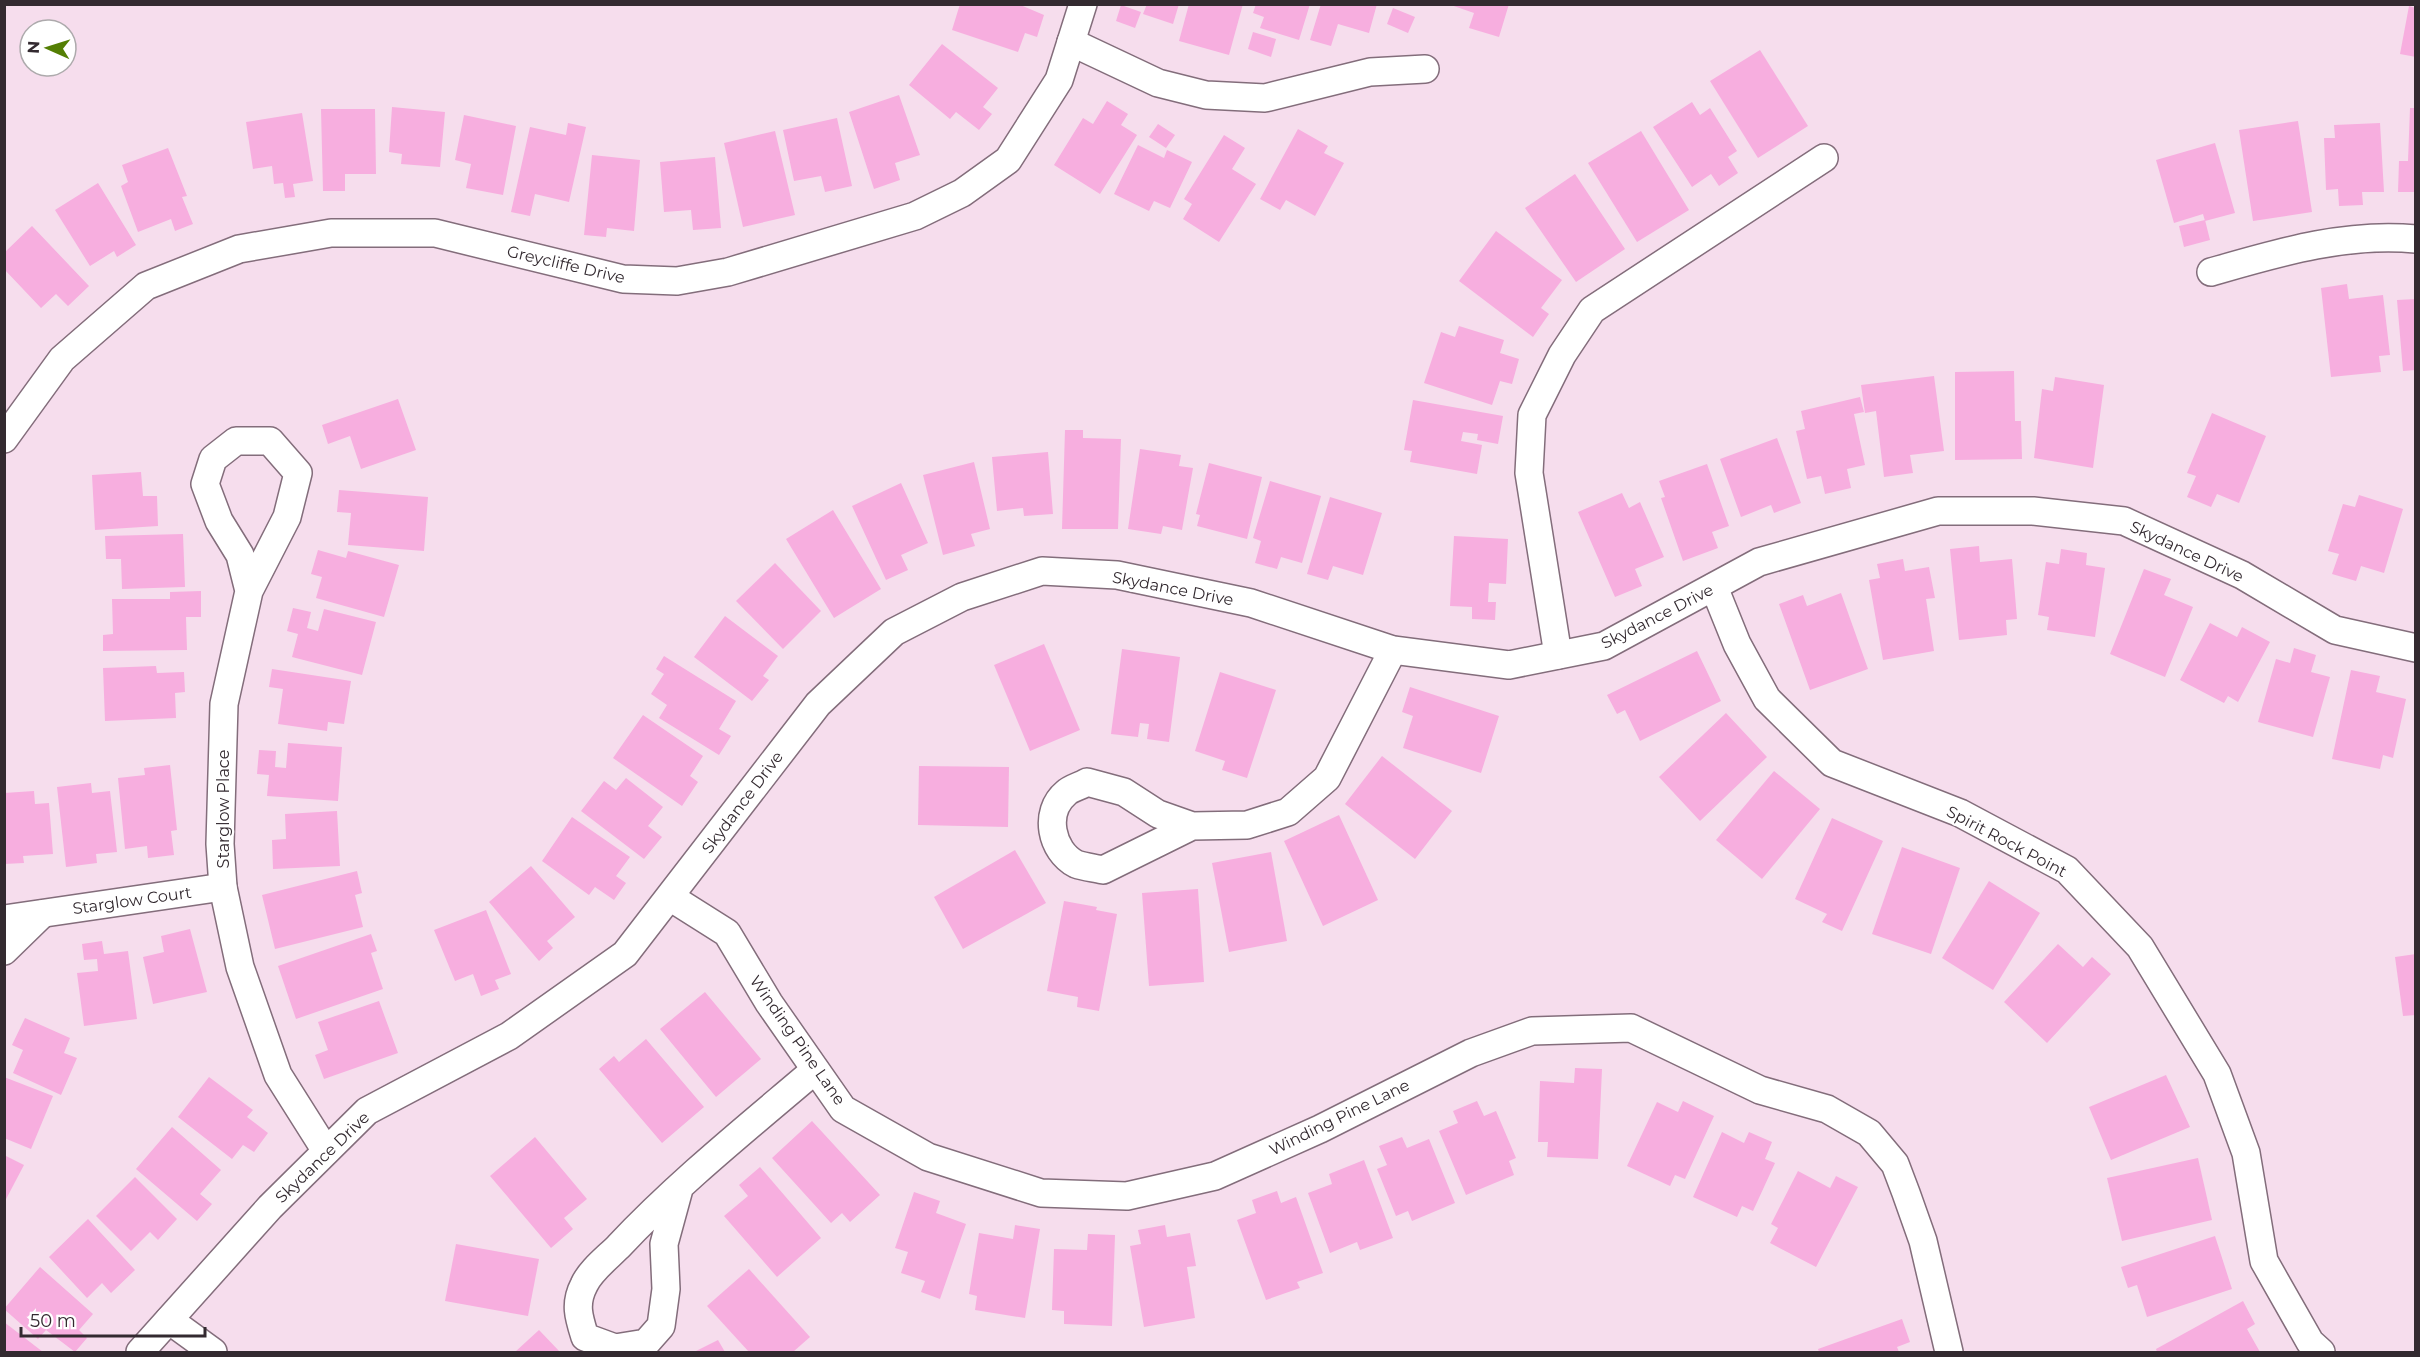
<svg xmlns="http://www.w3.org/2000/svg" width="2420" height="1357" font-family="Montserrat,sans-serif">
  <rect width="100%" height="100%" fill="#f6dded"/>
  <g fill="#f7aedf">
    <path d="M960,4H1018L1044,15L1037,37L1025,33L1018,52L952,30Z"/>
    <path d="M1147,4H1179L1173,24L1143,14Z"/>
    <path d="M1189,4H1243L1229,55L1179,41Z"/>
    <path d="M1256,4H1310L1299,40L1260,28L1264,17L1253,13Z"/>
    <path d="M1321,4H1377L1369,33L1338,24L1331,46L1310,40Z"/>
    <path d="M1448,4H1509L1499,37L1469,28L1474,13Z"/>
    <path d="M1121,5L1141,12L1135,28L1116,21Z"/>
    <path d="M2409,6L2416,8V57L2400,54Z"/>
    <path d="M1393,8L1415,17L1408,33L1387,24Z"/>
    <path d="M1253,32L1276,39L1271,57L1248,49Z"/>
    <path d="M942,44L998,88L983,107L992,114L979,130L956,112L950,119L909,85Z"/>
    <path d="M1760,50L1808,126L1758,158L1710,81Z"/>
    <path d="M899,95L920,155L895,163L900,180L874,189L849,112Z"/>
    <path d="M1107,101L1128,114L1121,125L1137,135L1100,194L1054,165L1083,118L1093,124Z"/>
    <path d="M1692,102L1700,115L1710,108L1737,151L1728,157L1738,173L1719,186L1711,174L1692,187L1653,127Z"/>
    <path d="M392,107L445,112L440,167L401,164L402,154L389,152Z"/>
    <path d="M2410,108H2416V192H2398L2399,161H2408Z"/>
    <path d="M321,109H375L376,174H345V191H323Z"/>
    <path d="M302,113L313,181L293,184L295,197L285,198L283,183L274,184L272,166L253,169L246,122Z"/>
    <path d="M464,115L516,126L503,195L466,188L471,164L455,160Z"/>
    <path d="M837,118L852,186L825,192L821,176L794,181L783,130Z"/>
    <path d="M2298,121L2312,212L2253,221L2239,130Z"/>
    <path d="M568,123L586,127L569,202L535,194L530,216L511,212L530,127L566,135Z"/>
    <path d="M2380,123L2384,192H2362L2363,205L2339,206L2338,189L2326,190L2324,138H2335L2334,125Z"/>
    <path d="M1158,124L1175,135L1166,148L1149,137Z"/>
    <path d="M1298,129L1328,146L1324,153L1344,163L1315,216L1286,200L1280,210L1260,199Z"/>
    <path d="M775,131L795,215L743,227L724,143Z"/>
    <path d="M1641,131L1689,210L1637,242L1588,163Z"/>
    <path d="M1224,135L1245,148L1232,169L1256,184L1219,242L1183,219L1192,204L1184,199Z"/>
    <path d="M2215,143L2235,213L2205,221L2203,214L2174,223L2156,160Z"/>
    <path d="M1138,145L1164,158L1167,150L1192,162L1170,208L1154,201L1149,211L1114,194Z"/>
    <path d="M168,148L187,196L182,197L193,224L175,231L171,219L138,232L121,186L128,182L122,165Z"/>
    <path d="M592,155L640,160L634,231L607,228L606,237L584,235Z"/>
    <path d="M715,157L721,228L693,230L691,210L664,212L660,162Z"/>
    <path d="M1575,174L1625,249L1576,282L1525,208Z"/>
    <path d="M98,183L136,245L117,257L114,251L90,266L55,210Z"/>
    <path d="M2205,220L2210,240L2184,247L2179,226Z"/>
    <path d="M32,226L89,286L68,306L56,294L41,308L4,269V253Z"/>
    <path d="M1496,231L1562,280L1541,308L1549,314L1533,337L1459,281Z"/>
    <path d="M2347,284L2349,299L2383,295L2390,355L2379,356L2381,372L2331,377L2321,288Z"/>
    <path d="M2416,299V370L2403,371L2397,300Z"/>
    <path d="M1459,326L1504,340L1500,353L1519,359L1512,384L1500,381L1492,405L1424,383L1441,332L1455,337Z"/>
    <path d="M2014,371L2015,421H2021L2022,459L1955,460V372Z"/>
    <path d="M1934,376L1944,451L1910,455L1913,473L1884,477L1876,411L1865,413L1861,385Z"/>
    <path d="M2055,377L2104,385L2093,468L2034,458L2042,389L2053,391Z"/>
    <path d="M1860,397L1864,412L1854,414L1865,465L1847,469L1851,488L1825,494L1821,476L1807,479L1796,431L1805,429L1801,411Z"/>
    <path d="M398,399L416,450L361,469L350,436L328,444L322,425Z"/>
    <path d="M1413,400L1503,416L1498,444L1477,440L1478,434L1463,432L1461,441L1482,445L1477,474L1410,462L1412,451L1404,450Z"/>
    <path d="M2212,413L2266,436L2239,503L2217,494L2211,507L2187,497L2196,476L2187,473Z"/>
    <path d="M1065,430H1083V438L1121,439L1118,529H1062Z"/>
    <path d="M1777,438L1801,503L1774,513L1771,505L1741,517L1720,459Z"/>
    <path d="M1140,449L1181,455L1179,466L1193,468L1182,530L1163,526L1161,534L1128,529Z"/>
    <path d="M1048,452L1053,514L1024,516L1023,508L997,511L992,457Z"/>
    <path d="M974,462L990,529L971,534L975,546L943,555L923,475Z"/>
    <path d="M1209,463L1262,477L1247,539L1197,526L1200,515L1196,514Z"/>
    <path d="M1707,464L1729,526L1712,532L1718,548L1683,561L1661,498L1665,497L1659,481Z"/>
    <path d="M141,472L143,496H157L158,526L95,530L92,475Z"/>
    <path d="M1270,481L1321,496L1302,563L1281,557L1277,569L1255,563L1261,541L1253,538Z"/>
    <path d="M901,483L928,543L901,555L908,570L886,580L852,506Z"/>
    <path d="M339,490L428,497L424,551L348,545L351,513L337,512Z"/>
    <path d="M1622,493L1629,508L1640,502L1664,557L1635,569L1642,586L1615,597L1578,512Z"/>
    <path d="M2359,495L2403,509L2384,573L2361,566L2356,581L2332,574L2339,554L2328,551L2343,504L2355,507Z"/>
    <path d="M1330,497L1382,513L1363,575L1333,566L1328,580L1307,574Z"/>
    <path d="M833,510L881,589L834,618L786,539Z"/>
    <path d="M183,534L185,587L122,589L121,559H106L105,536Z"/>
    <path d="M1454,536L1508,539L1506,584L1489,583L1488,602H1496L1495,620L1472,619V607L1450,606Z"/>
    <path d="M1979,546L1980,562L2012,559L2017,619L2006,620L2007,635L1959,640L1950,549Z"/>
    <path d="M2061,549L2087,553L2086,565L2105,568L2095,637L2047,630L2049,617L2038,615L2046,562L2059,564Z"/>
    <path d="M318,550L346,558L348,551L399,565L384,617L316,598L322,577L311,574Z"/>
    <path d="M1903,559L1905,571L1929,567L1935,598L1926,599L1934,651L1883,660L1869,580L1880,578L1877,564Z"/>
    <path d="M775,563L821,611L783,649L736,601Z"/>
    <path d="M2144,569L2171,579L2164,595L2193,607L2165,677L2110,654Z"/>
    <path d="M201,591V617H186L187,650L103,651V635L113,634L112,599H170V592Z"/>
    <path d="M1841,593L1868,669L1810,690L1779,604L1803,595L1807,606Z"/>
    <path d="M293,608L311,612L307,628L318,631L324,609L376,622L362,675L292,657L298,634L287,631Z"/>
    <path d="M725,616L778,656L763,676L769,680L752,701L694,657Z"/>
    <path d="M2210,623L2237,637L2242,627L2270,642L2238,702L2228,696L2224,703L2180,680Z"/>
    <path d="M1044,644L1080,730L1030,751L994,665Z"/>
    <path d="M2294,648L2316,655L2311,672L2330,677L2313,737L2258,722L2276,659L2290,663Z"/>
    <path d="M1122,649L1180,657L1169,742L1147,739L1149,724L1140,723L1138,737L1111,734Z"/>
    <path d="M1697,651L1721,701L1640,741L1625,710L1617,714L1607,695Z"/>
    <path d="M664,656L736,701L719,729L731,736L719,755L659,718L667,705L651,694L664,674L656,669Z"/>
    <path d="M156,666L157,673L184,672L185,692L175,693L176,718L105,721L103,668Z"/>
    <path d="M272,669L351,681L344,724L328,722L327,731L278,724L283,689L269,687Z"/>
    <path d="M2351,670L2380,676L2376,692L2406,699L2393,758L2383,755L2380,769L2332,759Z"/>
    <path d="M1220,672L1276,690L1247,778L1222,770L1225,761L1195,751Z"/>
    <path d="M1410,687L1499,716L1481,773L1403,748L1413,716L1402,712Z"/>
    <path d="M1726,713L1767,757L1700,821L1659,777Z"/>
    <path d="M643,715L703,756L690,776L698,782L682,806L613,758Z"/>
    <path d="M288,743L342,747L338,801L267,796L269,775L257,774L259,750L276,751L275,767L286,768Z"/>
    <path d="M1382,756L1452,811L1415,859L1345,804Z"/>
    <path d="M170,765L177,830L171,831L174,855L148,858L147,846L125,849L118,778L145,775L144,768Z"/>
    <path d="M919,766L1009,767L1008,827L918,825Z"/>
    <path d="M1774,771L1820,809L1762,879L1716,840Z"/>
    <path d="M626,778L663,807L648,826L662,837L644,859L581,811L604,781L616,790Z"/>
    <path d="M91,783L92,793L110,791L117,852L96,854L97,863L66,867L57,787Z"/>
    <path d="M34,791L35,804L49,803L53,854L23,856L24,863L4,864V793Z"/>
    <path d="M337,811L340,866L273,869L272,840L286,839L285,814Z"/>
    <path d="M1339,815L1378,900L1323,926L1284,841Z"/>
    <path d="M572,817L630,857L616,876L626,883L614,900L595,887L589,895L542,861Z"/>
    <path d="M1832,818L1883,841L1842,931L1822,922L1827,914L1795,899Z"/>
    <path d="M1902,847L1960,868L1931,954L1872,934Z"/>
    <path d="M1015,850L1046,903L963,949L934,897Z"/>
    <path d="M1271,852L1287,941L1229,952L1212,863Z"/>
    <path d="M531,866L575,917L547,941L553,948L539,961L489,902Z"/>
    <path d="M357,871L362,893L355,895L363,927L275,949L262,895Z"/>
    <path d="M1989,881L2040,913L1993,990L1942,958Z"/>
    <path d="M1198,889L1204,982L1149,986L1142,893Z"/>
    <path d="M1064,901L1097,907L1096,910L1117,914L1099,1011L1077,1007L1078,997L1047,991Z"/>
    <path d="M486,910L511,974L495,980L499,989L481,996L473,974L455,981L434,930Z"/>
    <path d="M190,929L207,992L153,1004L143,957L164,952L161,936Z"/>
    <path d="M371,934L377,951L371,953L383,989L296,1019L278,966Z"/>
    <path d="M102,941L104,954L128,951L137,1019L84,1026L77,973L98,971L97,959L84,960L82,944Z"/>
    <path d="M2058,944L2083,967L2092,957L2111,974L2047,1043L2004,1002Z"/>
    <path d="M2416,954V1015L2403,1016L2395,957Z"/>
    <path d="M705,992L761,1059L716,1097L660,1029Z"/>
    <path d="M379,1001L398,1053L324,1079L315,1055L328,1050L318,1022Z"/>
    <path d="M25,1018L70,1038L64,1053L77,1058L61,1095L13,1073L23,1050L12,1045Z"/>
    <path d="M646,1039L704,1107L662,1143L599,1069L614,1056L619,1062Z"/>
    <path d="M1575,1068L1602,1069L1598,1159L1547,1157L1548,1142H1538L1540,1081L1574,1083Z"/>
    <path d="M2166,1075L2190,1127L2111,1160L2089,1107Z"/>
    <path d="M4,1077L53,1096L31,1149L4,1138Z"/>
    <path d="M209,1077L253,1110L247,1117L268,1133L254,1152L243,1145L232,1159L178,1117Z"/>
    <path d="M1477,1101L1484,1116L1496,1111L1516,1158L1509,1161L1514,1175L1466,1195L1439,1131L1458,1123L1453,1111Z"/>
    <path d="M1683,1101L1714,1116L1685,1179L1675,1175L1670,1186L1627,1166L1657,1102L1678,1112Z"/>
    <path d="M812,1121L880,1195L850,1222L842,1213L831,1223L772,1158Z"/>
    <path d="M172,1127L221,1170L200,1194L212,1204L197,1221L136,1169Z"/>
    <path d="M1722,1132L1744,1143L1749,1132L1772,1142L1765,1159L1775,1163L1753,1211L1742,1206L1737,1217L1693,1197Z"/>
    <path d="M535,1137L587,1199L564,1218L573,1229L551,1248L490,1176Z"/>
    <path d="M1402,1137L1407,1148L1429,1139L1455,1203L1412,1221L1408,1211L1396,1216L1377,1169L1387,1165L1379,1146Z"/>
    <path d="M4,1155L24,1165L4,1203Z"/>
    <path d="M2198,1158L2212,1220L2122,1241L2107,1178Z"/>
    <path d="M1364,1160L1393,1238L1360,1250L1357,1242L1330,1253L1308,1193L1332,1184L1329,1174Z"/>
    <path d="M760,1167L821,1238L777,1277L724,1216L748,1196L739,1185Z"/>
    <path d="M1798,1171L1830,1188L1836,1176L1858,1187L1816,1267L1770,1243L1778,1228L1771,1224Z"/>
    <path d="M135,1177L177,1219L158,1240L150,1232L131,1251L96,1216Z"/>
    <path d="M1277,1191L1281,1203L1296,1197L1323,1273L1297,1282L1300,1288L1266,1300L1237,1220L1256,1213L1252,1200Z"/>
    <path d="M914,1192L940,1201L936,1213L966,1224L940,1299L921,1292L925,1281L901,1273L908,1252L895,1248Z"/>
    <path d="M88,1219L135,1270L111,1293L102,1283L87,1298L49,1257Z"/>
    <path d="M1015,1225L1040,1229L1025,1318L975,1310L977,1296L969,1294L979,1233L1013,1239Z"/>
    <path d="M1165,1225L1167,1237L1190,1233L1196,1266L1187,1267L1195,1318L1144,1327L1130,1246L1141,1244L1138,1230Z"/>
    <path d="M1088,1234L1115,1235L1112,1326L1064,1324V1311L1052,1310L1054,1249L1087,1250Z"/>
    <path d="M2215,1236L2232,1289L2147,1317L2137,1285L2128,1288L2121,1267Z"/>
    <path d="M456,1244L539,1259L528,1316L445,1301Z"/>
    <path d="M40,1267L93,1314L79,1330L87,1338L75,1352L46,1330L38,1339L4,1309Z"/>
    <path d="M749,1269L810,1337L793,1352H749L707,1306Z"/>
    <path d="M2243,1301L2255,1324L2247,1329L2260,1352H2157L2156,1349Z"/>
    <path d="M1902,1319L1910,1342L1897,1347L1899,1352H1819L1818,1349Z"/>
    <path d="M4,1322L43,1352H4Z"/>
    <path d="M539,1330L560,1352H515Z"/>
    <path d="M718,1340L725,1352H694Z"/>
  </g>
  <g fill="none" stroke-linecap="round" stroke-linejoin="round">
    <defs>
      <g id="minor">
        <path d="M1071,42L1158,83L1206,95L1265,98L1370,72L1425,69"/>
        <path d="M2211,272C2277,253 2346,232 2416,239"/>
        <path d="M4,439L62,359L146,286L239,249L331,233H435L623,279L677,281L728,272L915,216L962,193L1008,160L1059,80L1083,4"/>
        <path d="M1714,587L1737,644L1767,699L1832,763L1960,813L2067,870L2140,947L2217,1074L2246,1153L2264,1261L2310,1342L2321,1352"/>
        <path d="M249,591L240,555L219,521L205,484L213,459L236,441H270L298,473L287,517L249,591L224,704L220,844L223,887L240,967L278,1075L326,1151"/>
        <path d="M1558,655L1529,473L1532,415L1562,355L1592,310L1824,158"/>
        <path d="M1192,826L1103,870C1095,868 1084,867 1076,864C1051,851 1043,812 1066,793C1071,788 1081,786 1087,782L1124,792L1158,814L1192,826L1247,825L1288,812L1327,778L1393,650"/>
        <path d="M670,897L727,933L769,1003L843,1109L928,1157L1041,1193L1127,1196L1215,1176L1320,1129L1471,1053L1532,1031L1631,1028L1760,1090L1827,1109L1869,1133L1895,1164L1906,1193L1923,1241L1949,1352"/>
        <path d="M4,919L223,887"/>
        <path d="M4,951L42,914"/>
        <path d="M679,1189L664,1244L666,1289L661,1326L646,1343L615,1348L585,1337C579,1318 574,1304 584,1285C590,1271 607,1258 618,1247C678,1183 748,1127 815,1070"/>
        <path d="M169,1320L213,1352"/>
        <path d="M140,1352L270,1207L367,1111L509,1036L625,954L818,704L894,632L962,597L1042,571L1117,575L1251,603L1393,650L1509,665L1604,646L1759,562L1938,511H2033L2124,521L2242,575L2335,630L2416,648"/>
      </g>
    </defs>
    <use href="#minor" stroke="#836d7b" stroke-width="30"/>
    <use href="#minor" stroke="#fff" stroke-width="27"/>
  </g>
  <g text-anchor="middle" stroke-width="4.5" stroke-linejoin="round" paint-order="stroke">
    <g font-size="16" fill="#332a30" stroke="#fff">
      <text transform="translate(566 264) rotate(13)" y="6">Greycliffe Drive</text>
      <text transform="translate(2187 551) rotate(25)" y="6">Skydance Drive</text>
      <text transform="translate(1173 588) rotate(11)" y="6">Skydance Drive</text>
      <text transform="translate(1657 616) rotate(-27)" y="6">Skydance Drive</text>
      <text transform="translate(742 802) rotate(-53)" y="6">Skydance Drive</text>
      <text transform="translate(223 809) rotate(-90)" y="6">Starglow Place</text>
      <text transform="translate(2007 841) rotate(28)" y="6">Spirit Rock Point</text>
      <text transform="translate(132 900) rotate(-8)" y="6">Starglow Court</text>
      <text transform="translate(798 1040) rotate(55)" y="6">Winding Pine Lane</text>
      <text transform="translate(1339 1117) rotate(-26)" y="6">Winding Pine Lane</text>
      <text transform="translate(322 1157) rotate(-44)" y="6">Skydance Drive</text>
    </g>
  </g>
  <rect width="2420" height="1357" fill="none" stroke="#332a30" stroke-width="12"/>
  <g transform="translate(48 48) rotate(273)"><circle r="28" fill="#ffffff" stroke="#adaaac" stroke-width="1.5"/>
  <path d="M0-4.5L10 22L0 15L-10 22Z" fill="#547f04"/>
  <text y="-9" font-size="16" font-weight="bold" text-anchor="middle" fill="#332a30">N</text>
  </g>
  <path d="M21 1327v9h184v-9" fill="none" stroke="#332a30" stroke-width="3"/>
  <text x="30" y="1327" font-size="18" fill="#332a30" stroke="#ffffff" stroke-width="4.5" paint-order="stroke">50 m</text>
</svg>
